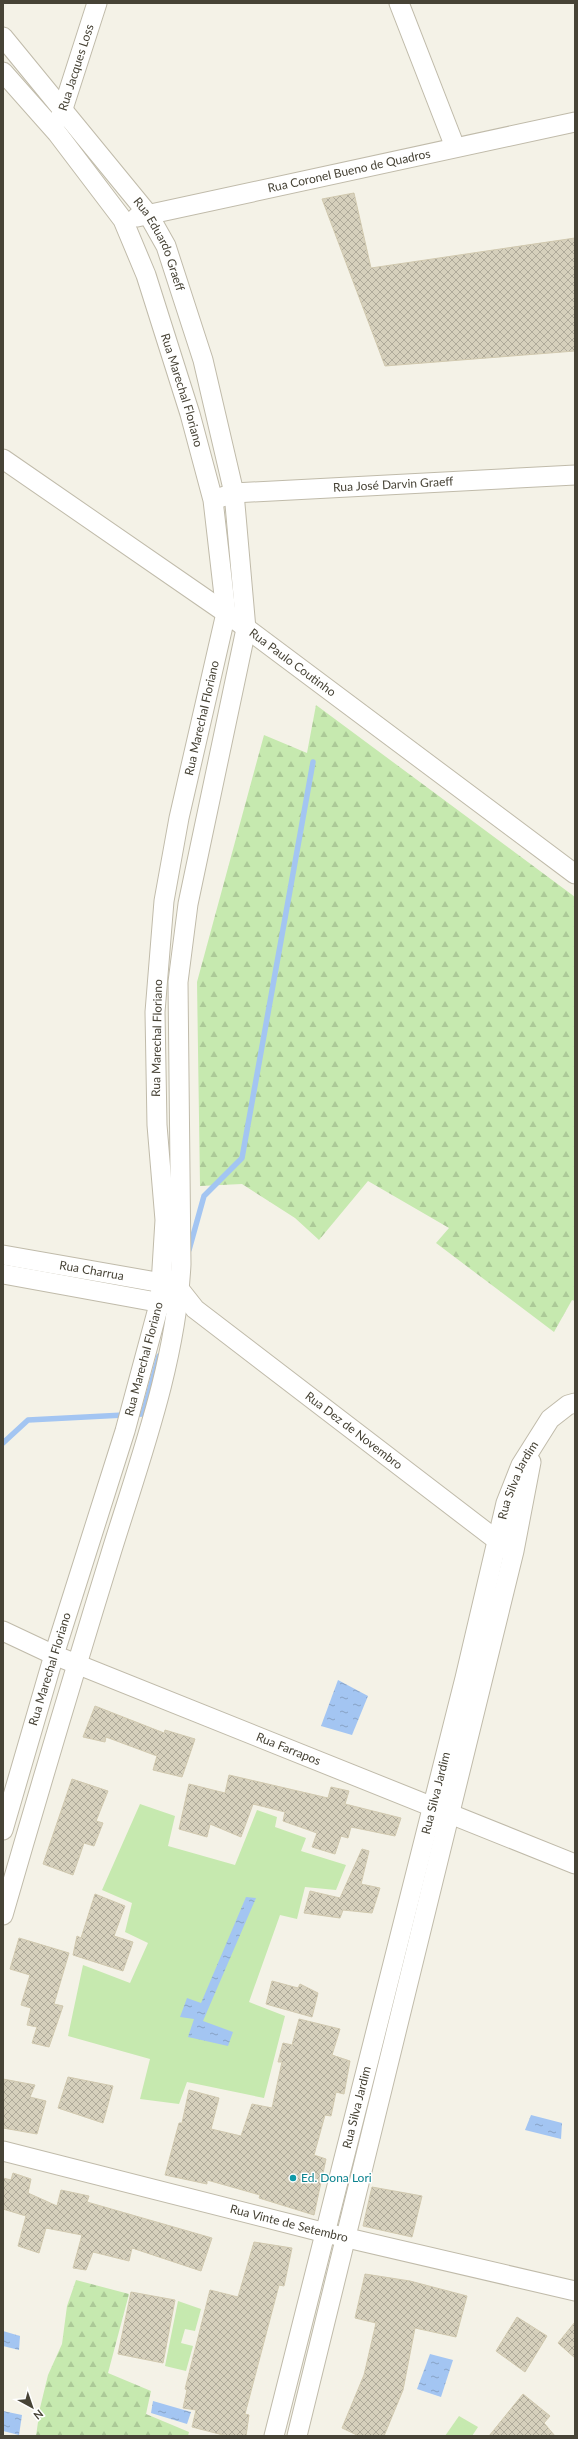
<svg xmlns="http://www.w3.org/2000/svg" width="578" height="2439" font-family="Lato,sans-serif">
  <defs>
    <pattern id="forest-firs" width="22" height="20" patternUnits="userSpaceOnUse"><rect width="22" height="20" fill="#c6e9af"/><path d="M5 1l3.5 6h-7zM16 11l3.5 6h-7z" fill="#abc997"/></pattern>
    <pattern id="water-ripples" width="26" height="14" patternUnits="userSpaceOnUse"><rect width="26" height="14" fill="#a3c5f2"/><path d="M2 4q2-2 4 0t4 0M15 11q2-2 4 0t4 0" fill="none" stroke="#87a2c5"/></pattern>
    <pattern id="building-cross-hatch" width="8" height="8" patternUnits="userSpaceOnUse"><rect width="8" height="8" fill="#d6d0bc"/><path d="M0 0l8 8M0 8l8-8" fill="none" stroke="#afaa9a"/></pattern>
  </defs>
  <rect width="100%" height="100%" fill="#f4f2e7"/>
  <g fill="#c6e9af">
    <path d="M140,1804L175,1816L168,1846L235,1865L257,1810L277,1817L275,1827L306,1838L301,1851L346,1865L336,1890L305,1887L297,1919L280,1915L249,2002L285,2016L264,2098L187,2082L179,2104L140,2099L150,2059L68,2036L83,1965L130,1983L148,1943L125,1932L132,1903L102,1890Z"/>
    <path d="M178,2301L201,2309L195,2331L185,2329L181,2343L193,2346L186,2371L165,2366Z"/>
    <path d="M459,2416L478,2427L472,2436H445Z"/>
  </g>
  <g fill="url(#forest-firs)">
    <path d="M316,705L575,897V1301L572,1300L554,1332L436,1243L449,1228L368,1181L319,1240L295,1218L242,1184L200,1186L197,982L264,735L307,753Z"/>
    <path d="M76,2280L129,2294L108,2373L151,2391L146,2414L189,2432L188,2436H36L40,2408L48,2375L62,2344L67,2306Z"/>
  </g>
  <g fill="url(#water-ripples)">
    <path d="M338,1680L368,1696L352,1735L321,1726Z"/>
    <path d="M246,1897L256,1898L203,2021L233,2032L228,2046L188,2037L194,2019L180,2017L187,1998L201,2003Z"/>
    <path d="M531,2115L562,2123L561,2139L525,2130Z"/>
    <path d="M3,2331L20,2336L19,2350L3,2346Z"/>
    <path d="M430,2354L453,2360L441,2397L417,2389Z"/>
    <path d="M153,2401L191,2412L187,2424L151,2413Z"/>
    <path d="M3,2411L22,2415L19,2435L3,2431Z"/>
  </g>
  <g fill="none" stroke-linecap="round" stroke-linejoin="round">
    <g stroke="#a3c5f2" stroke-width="5.5">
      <path d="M189,1250L204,1196L242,1158L313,762"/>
      <path d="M3,1443L28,1420L143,1414L159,1356"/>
    </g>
  </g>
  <g fill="url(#building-cross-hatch)" stroke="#d1c9af">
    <path d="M354,193L371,268L575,238V351L385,366L322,199Z"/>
    <path d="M95,1706L164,1733L165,1730L195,1739L182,1777L153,1770L157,1756L106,1737L105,1742L83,1737Z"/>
    <path d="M229,1775L328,1798L331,1787L349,1791L345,1804L401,1818L395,1836L351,1827L348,1838L341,1836L335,1854L312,1847L317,1833L283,1821L285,1812L253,1804L241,1837L210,1824L207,1837L179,1829L189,1784L225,1793Z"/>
    <path d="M72,1779L108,1791L96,1821L103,1823L94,1846L84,1843L73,1875L43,1864Z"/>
    <path d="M362,1849L369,1851L361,1884L380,1888L372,1913L343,1910L340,1918L304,1913L310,1891L340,1898Z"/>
    <path d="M95,1894L125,1906L114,1936L133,1942L123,1971L73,1955L77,1936L81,1938Z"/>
    <path d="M19,1938L69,1953L54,2004L63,2006L49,2047L32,2043L37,2027L27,2025L31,2008L21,2005L30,1975L10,1969Z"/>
    <path d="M272,1981L298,1988L300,1984L318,1993L312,2017L266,2004Z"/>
    <path d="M299,2019L340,2029L332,2055L350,2061L344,2094L336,2092L331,2116L325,2115L314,2155L326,2159L314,2215L259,2198L260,2195L207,2180V2184L165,2175L179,2123H182L189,2090L219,2098L211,2129L241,2136L252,2104L272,2108L282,2062H278L283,2043L292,2045Z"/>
    <path d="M68,2077L113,2086L103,2123L58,2108Z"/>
    <path d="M3,2079L35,2085L30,2097L46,2101L37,2134L3,2128Z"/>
    <path d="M13,2173L31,2179L28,2193L57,2206L61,2190L89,2196L87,2202L212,2238L201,2271L132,2248L129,2261L93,2252L86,2270L73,2268L82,2235L46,2228L39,2253L18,2246L26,2216L3,2209V2178L11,2180Z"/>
    <path d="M372,2187L422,2196L412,2237L363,2226Z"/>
    <path d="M254,2242L292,2248L284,2286L279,2285L245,2414L249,2415L246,2436H227L192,2427L196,2410L183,2408L187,2390L185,2389L210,2290L238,2297Z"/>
    <path d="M365,2274L410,2281L467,2296L456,2337L415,2328L403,2390L384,2436H359L342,2428L364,2375L376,2323L355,2318Z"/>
    <path d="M131,2292L175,2300L163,2363L118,2354Z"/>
    <path d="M517,2317L547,2336L525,2372L496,2351Z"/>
    <path d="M575,2322V2358L558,2343Z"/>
    <path d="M523,2394L550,2416L544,2423L555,2436H489Z"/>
  </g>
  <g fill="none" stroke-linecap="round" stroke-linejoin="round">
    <defs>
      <g id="minor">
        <path d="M399,3L455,147"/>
        <path id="s1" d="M3,37L148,214L166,246L203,360L234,493L246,629L188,904L178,982L181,1264C176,1363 140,1459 111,1553C74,1673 38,1794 3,1915"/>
        <path id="s2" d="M3,72L57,133L123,220L146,275L190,414L213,500L226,613L179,818L164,901L155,1012L157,1125L165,1220L160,1301L125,1431L54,1655L3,1830"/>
        <path id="s3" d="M60,118L97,3"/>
        <path id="s4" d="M137,217L575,122"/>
        <path id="s5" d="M3,459L226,613L575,874"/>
        <path id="s6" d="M222,497L234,493L575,475"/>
        <path id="s7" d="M3,1255L162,1283L180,1290L195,1309L507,1548"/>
        <path d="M3,1274L173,1305"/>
        <path id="s8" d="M3,1631L54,1655L575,1864"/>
        <path id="s9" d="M3,2151L326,2233L575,2291"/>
        <path id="s10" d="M274,2436L465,1678L506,1503L521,1465L550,1419L568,1405L575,1403"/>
        <path d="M297,2436L514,1551L531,1462"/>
      </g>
    </defs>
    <use href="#minor" stroke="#c0bbaa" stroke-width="21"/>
    <use href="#minor" stroke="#fff" stroke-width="19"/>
  </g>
  <circle fill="#0f9aa8" stroke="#fff" stroke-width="1.5" cx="293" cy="2178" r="4"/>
  <g text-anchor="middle" stroke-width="3" stroke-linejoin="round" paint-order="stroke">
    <g font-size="12" fill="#474336" stroke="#fff">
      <text dy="4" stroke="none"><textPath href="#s3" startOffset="53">Rua Jacques Loss</textPath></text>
      <text dy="4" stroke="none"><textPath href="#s4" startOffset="217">Rua Coronel Bueno de Quadros</textPath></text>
      <text dy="4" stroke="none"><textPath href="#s1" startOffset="261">Rua Eduardo Graeff</textPath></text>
      <text dy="4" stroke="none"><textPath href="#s2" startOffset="371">Rua Marechal Floriano</textPath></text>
      <text dy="4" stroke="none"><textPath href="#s6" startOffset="172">Rua José Darvin Graeff</textPath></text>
      <text dy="4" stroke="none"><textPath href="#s5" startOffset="354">Rua Paulo Coutinho</textPath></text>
      <text transform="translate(202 718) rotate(-77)" y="4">Rua Marechal Floriano</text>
      <text transform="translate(157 1038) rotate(-89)" y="4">Rua Marechal Floriano</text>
      <text dy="4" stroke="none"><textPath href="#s7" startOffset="90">Rua Charrua</textPath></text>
      <text transform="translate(144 1359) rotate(-75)" y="4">Rua Marechal Floriano</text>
      <text dy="4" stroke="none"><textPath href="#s7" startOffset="405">Rua Dez de Novembro</textPath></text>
      <text dy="4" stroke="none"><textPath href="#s10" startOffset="987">Rua Silva Jardim</textPath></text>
      <text transform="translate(50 1669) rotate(-73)" y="4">Rua Marechal Floriano</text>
      <text dy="4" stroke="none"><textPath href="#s8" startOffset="309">Rua Farrapos</textPath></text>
      <text dy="4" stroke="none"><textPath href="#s10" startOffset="663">Rua Silva Jardim</textPath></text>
      <text dy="4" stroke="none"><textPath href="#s10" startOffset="339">Rua Silva Jardim</textPath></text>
      <text dy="4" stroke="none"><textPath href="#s9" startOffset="295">Rua Vinte de Setembro</textPath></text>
    </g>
    <g font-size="12" fill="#0d838f" stroke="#fff" text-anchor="start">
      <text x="301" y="2182">Ed. Dona Lori</text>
    </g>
  </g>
  <rect width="578" height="2439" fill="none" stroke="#474336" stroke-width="8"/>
  <g transform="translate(32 2407) rotate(140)" stroke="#ffffff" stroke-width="3" paint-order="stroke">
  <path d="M0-3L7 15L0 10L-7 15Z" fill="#474336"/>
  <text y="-6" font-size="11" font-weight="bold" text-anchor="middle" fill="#474336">N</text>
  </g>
</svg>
